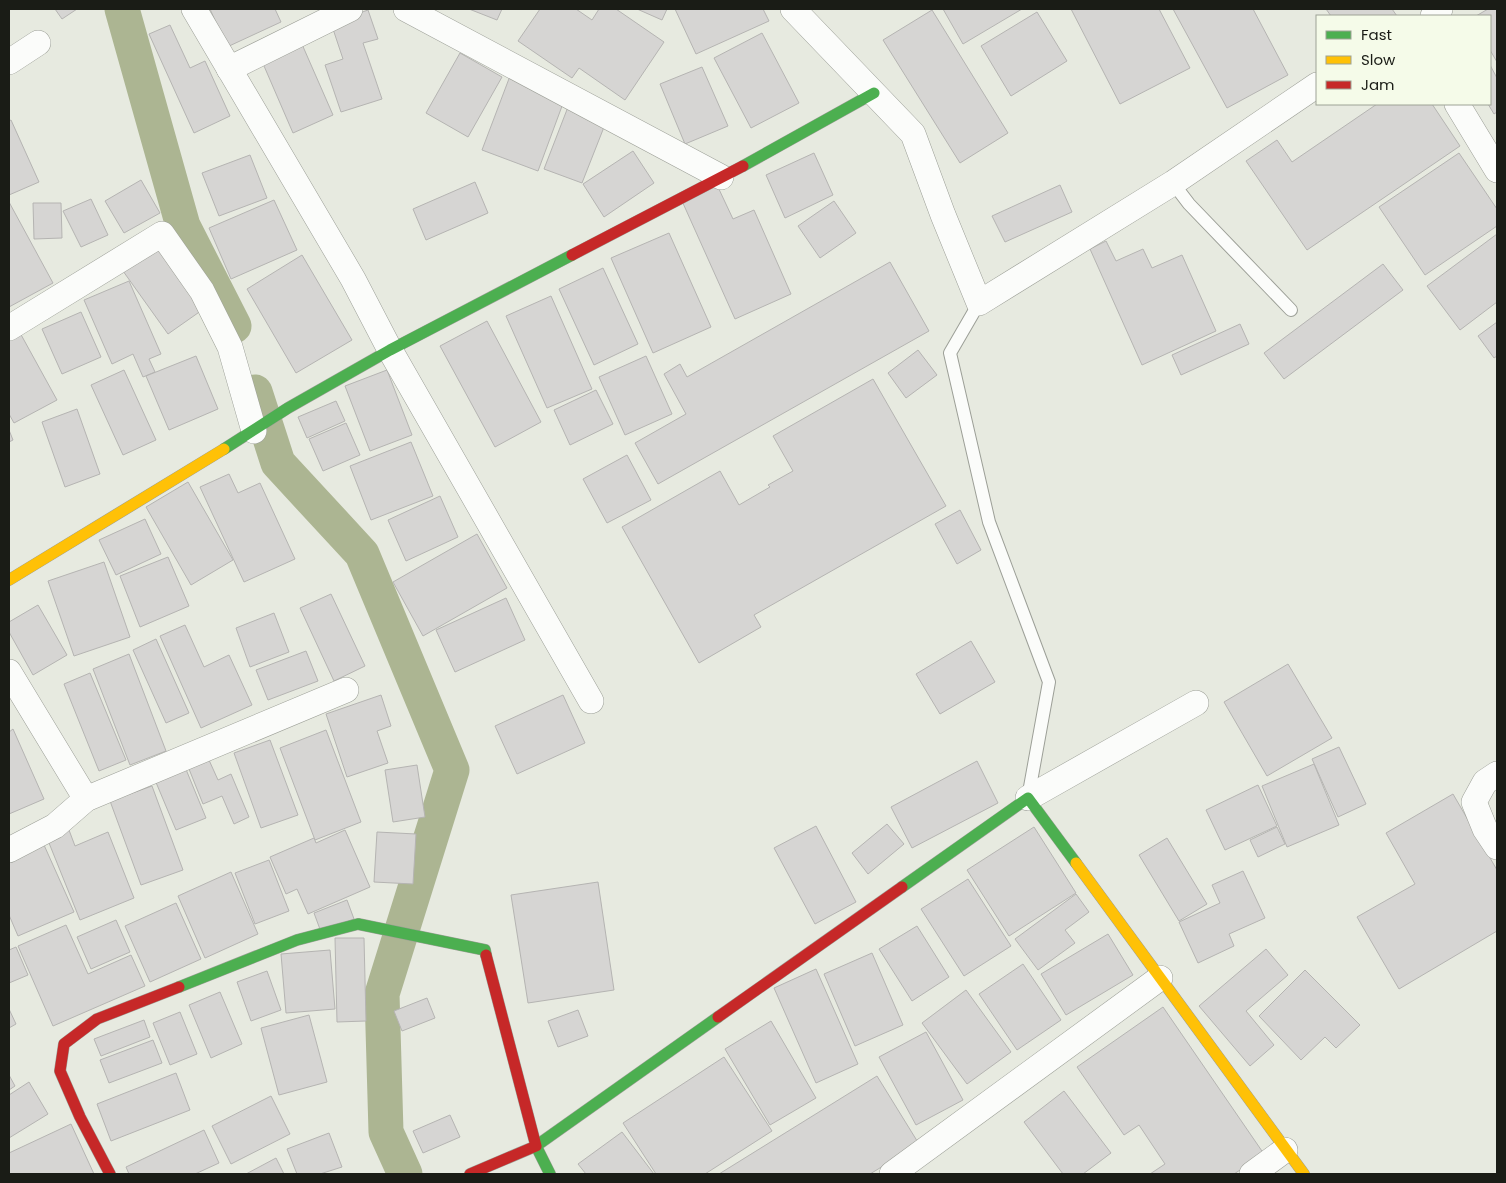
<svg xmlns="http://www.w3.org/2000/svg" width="1506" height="1183" font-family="Poppins,sans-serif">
  <rect width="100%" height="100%" fill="#e7eae0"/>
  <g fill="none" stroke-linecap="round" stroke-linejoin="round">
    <g stroke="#acb592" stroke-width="35">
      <path d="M122,9L183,226L234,326"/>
      <path d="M255,392L278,463L362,554L452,770L382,994L386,1132L405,1174"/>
    </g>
  </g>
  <g fill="#d6d5d3" stroke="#b5b4b2">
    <path d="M55,9H77L62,19Z"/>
    <path d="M210,9H275L281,22L227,47Z"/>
    <path d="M469,9H502L497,20Z"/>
    <path d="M540,9H576L592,20L599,9H616L664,42L625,100L579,68L572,78L518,41Z"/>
    <path d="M637,9H667L662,20Z"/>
    <path d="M675,9H763L769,21L696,54Z"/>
    <path d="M943,9H1022L963,44Z"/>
    <path d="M1071,9H1159L1190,68L1120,104Z"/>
    <path d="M1173,9H1253L1288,75L1227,108Z"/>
    <path d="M1326,9H1392L1397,16H1331Z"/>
    <path d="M1488,9H1497V62L1490,50V16H1476Z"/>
    <path d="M368,10L378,39L363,43L382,99L341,112L325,65L343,59L331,23Z"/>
    <path d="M932,10L1008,133L960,163L883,40Z"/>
    <path d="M1037,12L1067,61L1011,96L981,46Z"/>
    <path d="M170,25L190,68L205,61L230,116L194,133L149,34Z"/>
    <path d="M762,33L799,103L751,128L714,58Z"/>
    <path d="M301,42L333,115L293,133L261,59Z"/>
    <path d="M460,53L502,77L468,137L426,113Z"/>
    <path d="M1490,65L1497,78V112L1494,114L1488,104H1490Z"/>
    <path d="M702,67L728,126L685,144L660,84Z"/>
    <path d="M510,76L565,98L538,171L482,150Z"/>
    <path d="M1377,104H1432L1460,146L1307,250L1246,161L1277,140L1292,162Z"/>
    <path d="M568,107L606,122L582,183L544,169Z"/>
    <path d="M11,120L39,182L9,195V121Z"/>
    <path d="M633,151L654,183L604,217L583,184Z"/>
    <path d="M814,153L833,195L785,218L766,175Z"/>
    <path d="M1459,153L1497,209V226L1425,275L1379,207Z"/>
    <path d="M250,155L267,198L219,216L202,173Z"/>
    <path d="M141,180L160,213L124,233L105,201Z"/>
    <path d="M475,182L488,213L426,240L413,209Z"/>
    <path d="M717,185L733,219L754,210L791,294L735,319L682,201Z"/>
    <path d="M1060,185L1072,212L1005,242L992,216Z"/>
    <path d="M91,199L108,235L81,247L63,211Z"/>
    <path d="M274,200L297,250L231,279L209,228Z"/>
    <path d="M834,201L856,233L820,258L798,226Z"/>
    <path d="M9,202L53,283L9,307Z"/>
    <path d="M33,203H61L62,238L34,239Z"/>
    <path d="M669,233L711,327L653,353L611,258Z"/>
    <path d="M1497,234V302L1460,330L1427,286Z"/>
    <path d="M1106,241L1116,261L1143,249L1152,268L1182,255L1216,331L1142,365L1090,249Z"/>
    <path d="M161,245L205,308L168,334L123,271Z"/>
    <path d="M302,255L352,340L296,373L247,289Z"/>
    <path d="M890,262L929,331L658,484L635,443L686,414L664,374L680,364L687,377Z"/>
    <path d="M1383,264L1403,290L1284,379L1264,353Z"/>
    <path d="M603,268L638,344L594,365L559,289Z"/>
    <path d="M129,281L161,354L149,359L155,372L143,377L133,354L112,364L84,300Z"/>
    <path d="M551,296L592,389L547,408L506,316Z"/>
    <path d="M81,312L101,357L62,374L42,329Z"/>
    <path d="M487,321L541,422L495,447L440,346Z"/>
    <path d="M1497,322V356L1494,358L1478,336Z"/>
    <path d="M1240,324L1249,344L1181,375L1172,355Z"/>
    <path d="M19,331L57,400L14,423L9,414V337Z"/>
    <path d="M918,350L937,375L906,398L888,373Z"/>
    <path d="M196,356L218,409L169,430L146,376Z"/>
    <path d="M646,356L672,414L625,435L599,377Z"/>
    <path d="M124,370L156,440L123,455L91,385Z"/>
    <path d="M387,370L412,435L370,451L345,386Z"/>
    <path d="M873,379L946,506L754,615L761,627L699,663L622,527L720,471L739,505L770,487L768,485L793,471L773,436Z"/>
    <path d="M596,390L613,424L570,445L554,410Z"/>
    <path d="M336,401L345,421L307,438L298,417Z"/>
    <path d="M77,409L100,474L65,487L42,422Z"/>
    <path d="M346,423L360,455L323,471L309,439Z"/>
    <path d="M9,430L13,440L9,442Z"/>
    <path d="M411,442L433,496L371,520L350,466Z"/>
    <path d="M627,455L651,500L607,523L583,479Z"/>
    <path d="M229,474L238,493L260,483L295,559L244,582L200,487Z"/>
    <path d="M188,482L233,560L191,585L146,507Z"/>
    <path d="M440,496L458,537L406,561L388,520Z"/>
    <path d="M960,510L981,550L957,564L935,524Z"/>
    <path d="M145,519L161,554L116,575L99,540Z"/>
    <path d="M477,534L507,588L423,636L393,582Z"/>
    <path d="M168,557L189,606L140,627L120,576Z"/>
    <path d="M104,562L130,637L74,656L48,581Z"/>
    <path d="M331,594L365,666L334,681L300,608Z"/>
    <path d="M506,598L525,640L455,672L436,630Z"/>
    <path d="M38,605L67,655L33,675L9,632V622Z"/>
    <path d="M274,613L289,652L250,667L236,628Z"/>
    <path d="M185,625L204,667L229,655L252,705L201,728L160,636Z"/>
    <path d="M156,639L189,713L166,723L133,650Z"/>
    <path d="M971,641L995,682L940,714L916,674Z"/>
    <path d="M306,651L318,681L268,700L256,670Z"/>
    <path d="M129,654L166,751L130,765L93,669Z"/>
    <path d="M1288,664L1332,738L1267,776L1224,702Z"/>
    <path d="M90,673L126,760L99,771L64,684Z"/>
    <path d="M381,695L391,726L377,731L388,763L347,777L326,714Z"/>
    <path d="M563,695L585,743L517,774L495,726Z"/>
    <path d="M13,729L44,799L9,814V732Z"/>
    <path d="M326,730L361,822L315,840L280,748Z"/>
    <path d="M270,740L298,815L261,828L234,753Z"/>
    <path d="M1339,747L1366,804L1338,817L1312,759Z"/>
    <path d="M209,760L218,780L231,774L249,817L234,824L222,796L203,804L189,769Z"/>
    <path d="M977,761L998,803L912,848L891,807Z"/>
    <path d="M1314,764L1339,825L1287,847L1262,786Z"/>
    <path d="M417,765L425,817L393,822L385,770Z"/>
    <path d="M185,767L206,818L176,830L155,780Z"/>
    <path d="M1258,785L1277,826L1225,850L1206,810Z"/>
    <path d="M152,786L183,870L141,885L110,801Z"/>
    <path d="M1453,794L1497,870V931L1399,989L1357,917L1415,884L1386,833Z"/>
    <path d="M887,824L904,844L868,874L852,853Z"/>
    <path d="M816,826L856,902L815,924L774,848Z"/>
    <path d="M1034,827L1076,893L1009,936L967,870Z"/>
    <path d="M1277,827L1285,844L1258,857L1250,840Z"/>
    <path d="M69,830L75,846L108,832L134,898L80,920L47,838Z"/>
    <path d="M345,830L370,887L308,914L297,889L286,894L270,857L314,838L316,843Z"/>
    <path d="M377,832L416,834L413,884L374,882Z"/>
    <path d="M1167,838L1207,904L1179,921L1139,855Z"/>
    <path d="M44,845L74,912L18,936L9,915V860Z"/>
    <path d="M269,860L289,911L255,924L235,873Z"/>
    <path d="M1243,871L1265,918L1229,934L1234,946L1198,963L1179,922L1220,903L1212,885Z"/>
    <path d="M231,872L258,934L205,958L178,896Z"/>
    <path d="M968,879L1011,946L964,976L921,909Z"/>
    <path d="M598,882L614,990L528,1003L511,895Z"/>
    <path d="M1076,894L1089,912L1065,930L1075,943L1038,970L1015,939Z"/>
    <path d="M347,900L354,919L321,932L314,913Z"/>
    <path d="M176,903L201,959L150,982L125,926Z"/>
    <path d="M116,920L130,952L91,969L77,937Z"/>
    <path d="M66,925L88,974L131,955L145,986L53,1026L18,946Z"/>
    <path d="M917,926L949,977L912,1001L879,949Z"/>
    <path d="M1108,934L1133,975L1066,1015L1041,974Z"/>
    <path d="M335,938H364L366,1021L337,1022Z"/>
    <path d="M16,947L28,975L9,983V950Z"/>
    <path d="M1266,949L1288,975L1246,1011L1274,1045L1250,1066L1199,1006Z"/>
    <path d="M330,950L335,1009L286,1013L281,954Z"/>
    <path d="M872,953L903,1025L855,1046L824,974Z"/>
    <path d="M1023,964L1061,1020L1017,1050L979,994Z"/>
    <path d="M816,969L858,1064L816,1083L774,988Z"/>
    <path d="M1305,970L1360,1025L1336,1048L1325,1037L1301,1060L1259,1016Z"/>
    <path d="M267,971L281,1010L251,1021L237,982Z"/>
    <path d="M966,990L1011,1052L967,1084L922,1023Z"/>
    <path d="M220,992L242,1044L211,1058L189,1005Z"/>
    <path d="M427,998L435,1018L402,1031L394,1011Z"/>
    <path d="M1163,1007L1264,1154L1234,1174H1150L1165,1164L1139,1125L1124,1135L1077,1067Z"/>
    <path d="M9,1009L16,1024L9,1028Z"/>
    <path d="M578,1010L588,1036L558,1047L548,1021Z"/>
    <path d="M180,1012L197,1054L170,1065L153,1023Z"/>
    <path d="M309,1015L327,1082L279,1095L261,1028Z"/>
    <path d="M144,1020L150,1037L101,1056L94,1039Z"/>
    <path d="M771,1021L816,1098L770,1125L725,1049Z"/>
    <path d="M926,1032L963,1100L916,1125L879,1057Z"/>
    <path d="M153,1040L162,1063L109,1083L100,1060Z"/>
    <path d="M724,1057L772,1131L705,1174H656L623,1123Z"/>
    <path d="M176,1073L190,1110L111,1141L97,1104Z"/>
    <path d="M9,1075L15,1086L9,1090Z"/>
    <path d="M877,1076L919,1144L870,1174H719Z"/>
    <path d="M29,1082L48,1114L9,1138V1095Z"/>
    <path d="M1064,1091L1111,1153L1083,1174H1063L1024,1122Z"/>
    <path d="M271,1096L290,1134L231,1164L212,1126Z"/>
    <path d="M450,1115L460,1137L423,1153L413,1131Z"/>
    <path d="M71,1124L94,1174H9V1153Z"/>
    <path d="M204,1130L219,1163L195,1174H129L126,1167Z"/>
    <path d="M622,1132L654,1174H586L578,1164Z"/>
    <path d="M329,1133L342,1167L320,1174H297L287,1149Z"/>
    <path d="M276,1158L284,1174H246Z"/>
  </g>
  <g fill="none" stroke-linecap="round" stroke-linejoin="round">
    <defs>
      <g id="lane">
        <path d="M1173,183L1189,204L1291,310"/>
        <path d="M979,303L950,353L989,522L1049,682L1028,798"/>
      </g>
      <g id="street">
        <path d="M194,9L353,279L390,350L591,701"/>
        <path d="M406,9L721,177"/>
        <path d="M793,9L913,134L943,215L979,303L1173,183L1317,85"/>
        <path d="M1433,16L1440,9"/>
        <path d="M9,62L38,43"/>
        <path d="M229,69L350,9"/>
        <path d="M1457,104L1497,170"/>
        <path d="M9,328L162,234L202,291L230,347L254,431"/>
        <path d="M9,672L86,799"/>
        <path d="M1497,774L1485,782L1474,802L1485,829L1497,847"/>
        <path d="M1028,798L1196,703"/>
        <path d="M9,850L55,826L86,799L346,690"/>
        <path d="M892,1174L1160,978"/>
        <path d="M1252,1174L1285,1150"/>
      </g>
      <g id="fast">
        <path d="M743,166L874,93"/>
        <path d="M224,449L288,408L390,350L572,255"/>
        <path d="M902,887L1028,798L1076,863"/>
        <path d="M179,987L297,940L358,924L485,950L486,955"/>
        <path d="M550,1174L536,1146L718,1017"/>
      </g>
      <g id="slow">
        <path d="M9,580L224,449"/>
        <path d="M1076,863L1304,1174"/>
      </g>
      <g id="jam">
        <path d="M572,255L743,166"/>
        <path d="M718,1017L902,887"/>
        <path d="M110,1174L80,1117L60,1071L64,1044L97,1019L179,987"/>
        <path d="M470,1174L536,1146L486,955"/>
      </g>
    </defs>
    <use href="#lane" stroke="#9c9f97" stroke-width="14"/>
    <use href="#street" stroke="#9c9f97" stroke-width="26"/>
    <use href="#fast" stroke="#9c9f97" stroke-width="12"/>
    <use href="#slow" stroke="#9c9f97" stroke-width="12"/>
    <use href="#jam" stroke="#9c9f97" stroke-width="12"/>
    <use href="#lane" stroke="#fbfcfa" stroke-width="12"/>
    <use href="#street" stroke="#fbfcfa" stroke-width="25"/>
    <use href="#fast" stroke="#4caf50" stroke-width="11"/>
    <use href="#slow" stroke="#ffc107" stroke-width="11"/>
    <use href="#jam" stroke="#c62828" stroke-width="11"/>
  </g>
  <rect width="1506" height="1183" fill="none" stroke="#1a1c16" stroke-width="20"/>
  <rect x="1316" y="15" width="175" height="90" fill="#f5fbe9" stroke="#9da295"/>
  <rect x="1326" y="31" width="25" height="8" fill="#4caf50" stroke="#9da295"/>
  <text x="1361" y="40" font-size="15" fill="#1a1c16">Fast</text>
  <rect x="1326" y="56" width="25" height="8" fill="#ffc107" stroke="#9da295"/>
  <text x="1361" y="65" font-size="15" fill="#1a1c16">Slow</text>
  <rect x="1326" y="81" width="25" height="8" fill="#c62828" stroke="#9da295"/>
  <text x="1361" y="90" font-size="15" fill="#1a1c16">Jam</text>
</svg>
